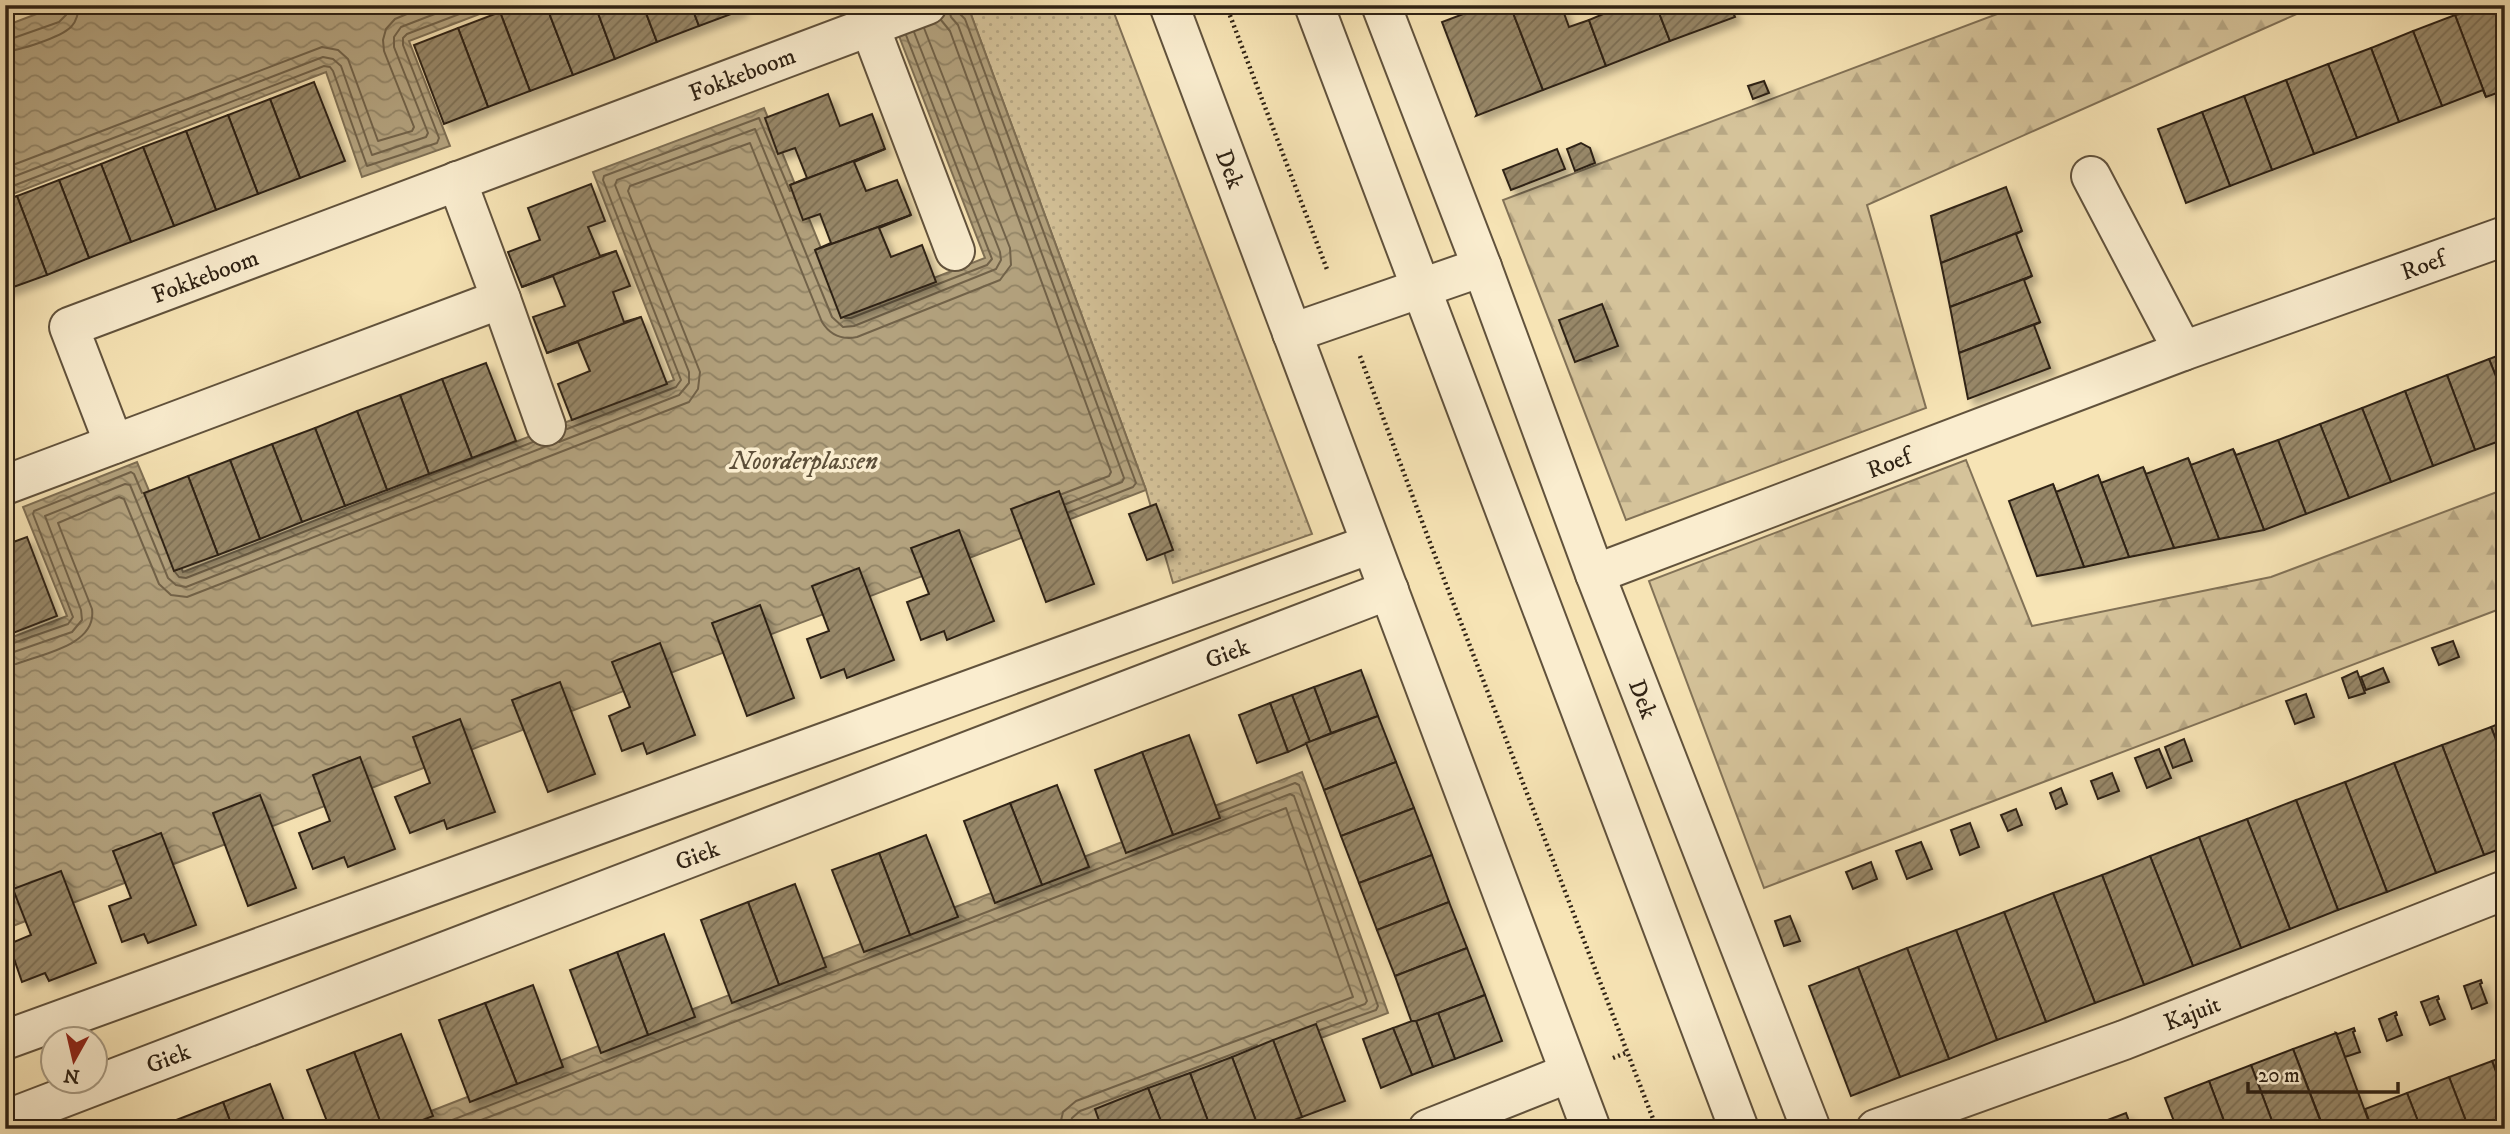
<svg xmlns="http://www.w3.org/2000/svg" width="2510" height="1134" font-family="'IM FELL DW Pica',serif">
  <defs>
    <pattern id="grass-dots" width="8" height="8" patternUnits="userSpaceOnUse" patternTransform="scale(1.75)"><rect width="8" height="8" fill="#d5c39a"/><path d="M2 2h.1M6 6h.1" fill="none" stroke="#b7a784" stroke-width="1.8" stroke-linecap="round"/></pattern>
    <pattern id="forest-firs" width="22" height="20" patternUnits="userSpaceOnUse" patternTransform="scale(1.75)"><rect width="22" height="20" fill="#d5c39a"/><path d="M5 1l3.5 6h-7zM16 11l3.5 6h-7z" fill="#b7a784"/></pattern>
    <pattern id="water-waves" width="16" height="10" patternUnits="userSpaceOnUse" patternTransform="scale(1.75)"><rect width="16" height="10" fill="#b3a27e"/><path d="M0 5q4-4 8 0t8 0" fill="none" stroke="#928466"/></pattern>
    <pattern id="building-hatch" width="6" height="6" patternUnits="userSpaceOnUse" patternTransform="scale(1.75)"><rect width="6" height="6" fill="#978768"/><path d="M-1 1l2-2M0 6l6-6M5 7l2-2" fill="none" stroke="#7c6e54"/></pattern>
    <filter id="shadow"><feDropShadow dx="6" dy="6" stdDeviation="3.5" flood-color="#0004"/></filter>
  </defs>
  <rect width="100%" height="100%" fill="#f7e4b5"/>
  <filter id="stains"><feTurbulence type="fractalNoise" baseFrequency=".00286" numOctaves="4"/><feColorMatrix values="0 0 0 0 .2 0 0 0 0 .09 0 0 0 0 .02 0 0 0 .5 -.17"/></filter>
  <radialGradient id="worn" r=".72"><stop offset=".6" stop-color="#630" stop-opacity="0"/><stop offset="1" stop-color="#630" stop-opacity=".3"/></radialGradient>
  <path fill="url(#grass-dots)" stroke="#827257" stroke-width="2" d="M980,5H1111L1312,534L1173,583L1146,490L969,9Z"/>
  <g fill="url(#forest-firs)" stroke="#827257" stroke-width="2">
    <path d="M2021,5H2317L1867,205L1926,408L1626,520L1503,200Z"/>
    <path d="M1966,460L2032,626L2271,577L2505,489V607L1764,888L1649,581Z"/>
  </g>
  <g fill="url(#water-waves)" stroke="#7e6f54" stroke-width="2">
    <path d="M60,5H503L409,41L450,146L362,177L326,72L5,197V26Z"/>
    <path d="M887,5H963L965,10L969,9L1146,490L5,929V640L67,616L23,507L137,462L183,572L674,380L593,172L764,108L847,312L985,258Z"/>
    <path d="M1302,772L1388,1013L1077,1129H385Z"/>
  </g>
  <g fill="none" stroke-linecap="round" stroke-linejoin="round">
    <g stroke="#716249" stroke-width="2">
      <path d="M948,5L951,17L958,25L1124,478L1122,482L1066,504"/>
      <path d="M957,5L959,13L965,19L1136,483L1133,487L1069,512"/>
      <path d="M941,20L950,31L1111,472L1109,476L1062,494"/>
      <path d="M5,41L59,22L66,15L68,5"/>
      <path d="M5,51C19,51 61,37 71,27C77,21 78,13 79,5"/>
      <path d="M5,168L322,47L338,50L348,59L378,141L412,131L414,127L384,51L383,40L386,29L395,19L428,5"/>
      <path d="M5,180L323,57L333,59L341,66L372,155L426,137L428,133L394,47V37L401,27L458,5"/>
      <path d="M5,189L324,66L330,67L333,71L367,166L437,143L439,138L403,45V38L407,34L483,5"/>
      <path d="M845,318H851L987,265L992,259L906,35"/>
      <path d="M567,429L676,387L681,380L603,180L604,176L759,118L790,191"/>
      <path d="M559,442L679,395L689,383V372L615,185L617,180L755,129L832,317L843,327L854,326L996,269L1001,260L1000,252L914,32"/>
      <path d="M175,572L179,577L186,578L533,442"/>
      <path d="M5,646L68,624L73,617L33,514L34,511L131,472L134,474L142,493"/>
      <path d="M5,655L72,632L82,620L81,610L45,516L125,484L130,485L168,578L176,585L186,587L547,446"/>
      <path d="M5,665L16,664C42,654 97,645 92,609L58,523L119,497L124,499L159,584L171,595L187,597L689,402L698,389L700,372L628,191L630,186L750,143L822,322C830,335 842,340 857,337L1000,280L1011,265L1010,248L924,28"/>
      <path d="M1220,812L1295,783L1299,785L1378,1006L1376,1010L1320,1030"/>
      <path d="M429,1129L1290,794L1294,796L1367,1001L1365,1004L1317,1022"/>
      <path d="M458,1129L1286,808L1353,997L1076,1101L1063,1112L1059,1129"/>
      <path d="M1069,1129L1072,1118L1080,1111L1257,1045"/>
    </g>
  </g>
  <g fill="url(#building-hatch)" stroke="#2f2214" stroke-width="2" filter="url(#shadow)">
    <path d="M518,5H546L573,75L530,91L500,12Z"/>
    <path d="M546,5H595L615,59L573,75Z"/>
    <path d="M595,5H643L657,42L615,59Z"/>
    <path d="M643,5H691L699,26L657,42Z"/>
    <path d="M691,5H740L742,10L699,26Z"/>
    <path d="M1487,5H1510L1543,90L1476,116L1477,114L1442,22Z"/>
    <path d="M1510,5H1561L1569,27L1589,20L1606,66L1543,90Z"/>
    <path d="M1605,5H1656L1670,41L1606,66L1589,20L1608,12Z"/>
    <path d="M1656,5H1730L1735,17L1670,41Z"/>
    <path d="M2500,6L2505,18V90L2486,97L2455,15Z"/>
    <path d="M500,12L530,91L488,107L458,28Z"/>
    <path d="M2455,15L2486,97L2483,90L2442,106L2413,31Z"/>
    <path d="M458,28L488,107L444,124L414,45Z"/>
    <path d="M2413,31L2442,106L2399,122L2371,48Z"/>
    <path d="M2371,48L2399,122L2357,138L2328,64Z"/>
    <path d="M2328,64L2357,138L2314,154L2286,80Z"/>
    <path d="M2286,80L2314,154L2272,170L2244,96Z"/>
    <path d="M1764,81L1769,93L1753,99L1748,86Z"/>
    <path d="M314,82L345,161L300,178L270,99Z"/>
    <path d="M828,94L840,126L872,114L885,149L790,185L807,178L795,148L778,154L765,118Z"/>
    <path d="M2244,96L2272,170L2230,186L2202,112Z"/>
    <path d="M270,99L300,178L258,194L228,115Z"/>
    <path d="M2202,112L2230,186L2186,203L2158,129Z"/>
    <path d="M228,115L258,194L216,210L186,131Z"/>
    <path d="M186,131L216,210L174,226L143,147Z"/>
    <path d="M1581,143L1590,148L1595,163L1575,171L1567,149Z"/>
    <path d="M143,147L174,226L131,242L101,164Z"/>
    <path d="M885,149L854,162L866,191L897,180L911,215L815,250L831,243L820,214L803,220L790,185Z"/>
    <path d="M1557,149L1565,169L1511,190L1503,170Z"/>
    <path d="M101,164L131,242L89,258L59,180Z"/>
    <path d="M59,180L89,258L47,275L17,196Z"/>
    <path d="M591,184L605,221L588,227L600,256L616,251L522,287L508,252L540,240L528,208Z"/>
    <path d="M2006,187L2022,231L1941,263L1931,216Z"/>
    <path d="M17,196L47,275L5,290V200Z"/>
    <path d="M911,215L879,228L891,257L922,245L936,282L841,318L815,250Z"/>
    <path d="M2022,231L2016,234L2032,276L1950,307L1941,263Z"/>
    <path d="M616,251L630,286L613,292L624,322L641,317L547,353L533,317L565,306L553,276L522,287Z"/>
    <path d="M2032,276L2024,280L2040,322L1959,353L1950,307Z"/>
    <path d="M1602,304L1618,346L1575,362L1559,320Z"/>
    <path d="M641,317L667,384L572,420L558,384L590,371L578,342L547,353Z"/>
    <path d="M2041,322L2034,325L2050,368L1968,399L1959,353Z"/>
    <path d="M2505,353V399L2489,359Z"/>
    <path d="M2489,359L2505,399V439L2475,450L2447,375Z"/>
    <path d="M486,363L516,441L472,458L442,379Z"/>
    <path d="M2447,375L2475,450L2433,466L2405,391Z"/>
    <path d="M442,379L472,458L429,474L400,395Z"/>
    <path d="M2405,391L2433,466L2391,482L2362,408Z"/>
    <path d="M400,395L429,474L387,490L357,411Z"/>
    <path d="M2362,408L2391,482L2349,498L2320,424Z"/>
    <path d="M357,411L387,490L345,506L315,428Z"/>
    <path d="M2320,424L2349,498L2306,514L2278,440Z"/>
    <path d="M315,428L345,506L302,522L272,444Z"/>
    <path d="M2278,440L2306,514L2264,530L2233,449L2236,455Z"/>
    <path d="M272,444L302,522L260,539L230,460Z"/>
    <path d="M2233,449L2264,530L2219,539L2188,458L2191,465Z"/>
    <path d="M2188,458L2219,539L2174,548L2143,467L2146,474Z"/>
    <path d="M230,460L260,539L218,555L188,476Z"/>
    <path d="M2143,467L2174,548L2129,557L2098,475L2101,483Z"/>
    <path d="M2098,475L2129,557L2084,567L2053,484L2056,492Z"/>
    <path d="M188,476L218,555L174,571L144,493Z"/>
    <path d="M2053,484L2084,567L2037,576L2009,501Z"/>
    <path d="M1059,491L1094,584L1046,602L1011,509Z"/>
    <path d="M1156,504L1173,550L1147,560L1129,514Z"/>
    <path d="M959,530L994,621L947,640L944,631L921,640L907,602L929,594L911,548Z"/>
    <path d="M27,537L57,616L13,633L5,613V545Z"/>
    <path d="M859,568L894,660L847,678L844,669L821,678L807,639L829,631L812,586Z"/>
    <path d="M760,605L794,698L747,716L712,623Z"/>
    <path d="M2453,641L2459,657L2439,665L2432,648Z"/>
    <path d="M660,643L695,735L647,754L643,743L622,751L609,716L630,707L612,662Z"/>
    <path d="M2383,668L2389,682L2366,690L2361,677Z"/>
    <path d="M1361,670L1378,716L1331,733L1314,687Z"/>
    <path d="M2357,671L2365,693L2349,698L2342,678Z"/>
    <path d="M560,682L595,774L548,792L512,700Z"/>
    <path d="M1314,687L1331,733L1310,742L1292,695Z"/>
    <path d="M2306,694L2314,717L2295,724L2286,701Z"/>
    <path d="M1292,695L1310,742L1288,752L1270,703Z"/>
    <path d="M1270,703L1288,752L1257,763L1239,715Z"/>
    <path d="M1378,716L1396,762L1324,790L1306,743Z"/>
    <path d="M460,719L495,812L447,829L444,820L410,833L395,797L430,783L413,737Z"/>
    <path d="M2505,721V763L2491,727Z"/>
    <path d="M2491,727L2505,763V847L2484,855L2442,745Z"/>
    <path d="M1189,735L1220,818L1173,835L1142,752Z"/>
    <path d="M2184,739L2192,761L2173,768L2165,747Z"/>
    <path d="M2442,745L2484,855L2436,873L2394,763Z"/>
    <path d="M2159,749L2171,778L2147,788L2135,758Z"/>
    <path d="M1142,752L1173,835L1126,853L1095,770Z"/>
    <path d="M360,757L395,849L348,867L344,857L313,869L299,833L330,821L313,775Z"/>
    <path d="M1396,762L1414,808L1341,836L1324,790Z"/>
    <path d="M2394,763L2436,873L2387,892L2345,782Z"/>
    <path d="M2112,773L2119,791L2098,799L2091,781Z"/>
    <path d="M2345,782L2387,892L2338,910L2296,800Z"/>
    <path d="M1057,785L1089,867L1042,885L1010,803Z"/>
    <path d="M2061,788L2067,804L2056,809L2050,793Z"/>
    <path d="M260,795L296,888L248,906L213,813Z"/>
    <path d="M2296,800L2338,910L2290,929L2247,819Z"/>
    <path d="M1010,803L1042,885L995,903L964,821Z"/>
    <path d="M1414,808L1432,855L1359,883L1341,836Z"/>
    <path d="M2016,809L2022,825L2008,831L2001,815Z"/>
    <path d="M2247,819L2290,929L2241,948L2199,837Z"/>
    <path d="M1970,823L1979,847L1960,855L1951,830Z"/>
    <path d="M161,833L196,925L148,943L144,934L122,942L109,906L131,898L113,851Z"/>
    <path d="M926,835L958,917L910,935L879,853Z"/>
    <path d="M2199,837L2241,948L2193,966L2150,856Z"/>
    <path d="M1921,842L1932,869L1907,879L1896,851Z"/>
    <path d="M879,853L910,935L864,952L832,870Z"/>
    <path d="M1432,855L1449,902L1377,930L1359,883Z"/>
    <path d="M2150,856L2193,966L2144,985L2102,875Z"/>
    <path d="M1871,862L1877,879L1853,889L1846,872Z"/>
    <path d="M61,871L96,963L49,981L45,973L22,982L9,944L31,935L13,889Z"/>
    <path d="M2102,875L2144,985L2095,1003L2053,893Z"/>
    <path d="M795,884L826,967L779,985L748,902Z"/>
    <path d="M2053,893L2095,1003L2046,1022L2004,912Z"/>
    <path d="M748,902L779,985L732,1003L701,920Z"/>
    <path d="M1449,902L1467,948L1395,976L1377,930Z"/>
    <path d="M2004,912L2046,1022L1997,1040L1956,930Z"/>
    <path d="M1790,916L1800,941L1784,946L1775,921Z"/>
    <path d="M1956,930L1997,1040L1949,1059L1907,948Z"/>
    <path d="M664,934L695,1017L648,1035L617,952Z"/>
    <path d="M1467,948L1485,995L1412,1023L1395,976Z"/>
    <path d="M1907,948L1949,1059L1900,1077L1858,967Z"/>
    <path d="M617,952L648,1035L601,1053L570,970Z"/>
    <path d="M1858,967L1900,1077L1851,1096L1809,986Z"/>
    <path d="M2481,980L2482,983L2480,984L2487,1003L2472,1009L2464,986Z"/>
    <path d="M533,985L563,1067L517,1084L485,1003Z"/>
    <path d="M1485,995L1502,1041L1455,1059L1438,1013Z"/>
    <path d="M2438,996L2439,999L2437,1000L2445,1019L2430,1025L2421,1002Z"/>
    <path d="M485,1003L517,1084L470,1102L439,1020Z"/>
    <path d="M2396,1012L2397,1015L2395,1016L2402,1035L2387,1041L2379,1019Z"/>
    <path d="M1438,1013L1455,1059L1433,1067L1416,1021Z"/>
    <path d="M1412,1021H1416L1433,1067L1412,1075L1393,1028Z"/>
    <path d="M1316,1024L1345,1101L1302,1117L1273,1040Z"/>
    <path d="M1393,1028L1412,1075L1381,1088L1363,1039Z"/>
    <path d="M2354,1028L2355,1031L2353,1032L2360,1052L2345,1057L2336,1033L2338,1034Z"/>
    <path d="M2336,1033L2369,1122L2351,1129H2324L2293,1049Z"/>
    <path d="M401,1034L433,1116L400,1129H383L354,1052Z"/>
    <path d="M1273,1040L1302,1117L1272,1129H1259L1232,1057Z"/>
    <path d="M2293,1049L2320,1120L2297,1129H2275L2251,1065Z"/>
    <path d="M354,1052L383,1129H330L307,1070Z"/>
    <path d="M2505,1056V1096L2492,1061Z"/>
    <path d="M1232,1057L1259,1129H1211L1190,1073Z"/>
    <path d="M2492,1061L2505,1096V1129H2469L2449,1077Z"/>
    <path d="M2251,1065L2275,1129H2227L2209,1081Z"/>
    <path d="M1190,1073L1211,1129H1164L1148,1088Z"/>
    <path d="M2449,1077L2469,1129H2421L2407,1093Z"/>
    <path d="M2209,1081L2227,1129H2177L2165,1098Z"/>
    <path d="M270,1084L287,1129H233L223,1102Z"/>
    <path d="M1148,1088L1164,1129H1102L1095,1109Z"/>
    <path d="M2407,1093L2421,1129H2372L2365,1109Z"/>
    <path d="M223,1102L233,1129H180L176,1120Z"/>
    <path d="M2126,1113L2132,1129H2084Z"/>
  </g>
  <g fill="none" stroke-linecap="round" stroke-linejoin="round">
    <defs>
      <g id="minor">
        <path d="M1169,5L1591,1129"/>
        <path d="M1314,5L1739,1129"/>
        <path d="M1381,5L1482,267L1595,574L1811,1129"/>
        <path d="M870,27L955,251"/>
        <path d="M501,299L546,426"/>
        <path d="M1292,333L1482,267"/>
        <path d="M2183,351L2505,236"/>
        <path d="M114,444L69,327L927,5"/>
        <path d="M5,485L501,299L457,181"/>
        <path d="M1595,574L2183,351L2091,176"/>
        <path d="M5,1040L1371,544"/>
        <path d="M5,1120L1389,590"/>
        <path d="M1428,1129L1569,1073"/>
        <path d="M1876,1129L2124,1040L2505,890"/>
      </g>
    </defs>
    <use href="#minor" stroke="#61523c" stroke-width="42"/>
    <g stroke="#2f2214" stroke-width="4.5" stroke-dasharray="2 3.5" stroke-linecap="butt">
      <path d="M1226,5L1328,272"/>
      <path d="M1360,356L1432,548L1657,1129"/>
      <path d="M1613,1058L1628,1052"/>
    </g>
    <use href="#minor" stroke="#faedcf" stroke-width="38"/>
  </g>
  <g text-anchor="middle" stroke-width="7" stroke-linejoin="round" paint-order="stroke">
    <g font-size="24" fill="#2f2214" stroke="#faedcf">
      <text transform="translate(742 74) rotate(-21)" y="8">Fokkeboom</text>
      <text transform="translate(1230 169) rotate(69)" y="8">Dek</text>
      <text transform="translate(2423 265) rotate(-20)" y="8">Roef</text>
      <text transform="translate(205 276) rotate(-21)" y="8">Fokkeboom</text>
      <text transform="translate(1889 463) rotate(-21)" y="8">Roef</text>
      <text transform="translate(1227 653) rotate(-21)" y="8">Giek</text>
      <text transform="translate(1643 699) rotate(69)" y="8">Dek</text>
      <text transform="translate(697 855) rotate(-21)" y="8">Giek</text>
      <text transform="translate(2192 1013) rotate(-21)" y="8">Kajuit</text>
      <text transform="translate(168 1058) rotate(-21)" y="8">Giek</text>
    </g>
    <g font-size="26" font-style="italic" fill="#5d4f39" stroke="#faedcf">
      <text x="804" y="469">Noorderplassen</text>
    </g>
  </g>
  <rect width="2510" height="1134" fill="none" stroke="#f7e4b5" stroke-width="28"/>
  <rect x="7" y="7" width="2496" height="1120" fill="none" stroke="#2f2214" stroke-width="3.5"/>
  <rect x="14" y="14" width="2482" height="1106" fill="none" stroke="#2f2214" stroke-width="2"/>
  <g transform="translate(74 1060) rotate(188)"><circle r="33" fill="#faedcf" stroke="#a99c84" stroke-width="2"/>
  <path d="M0-5L12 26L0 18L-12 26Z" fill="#8f2418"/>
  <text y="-10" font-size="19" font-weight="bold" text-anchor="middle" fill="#2f2214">N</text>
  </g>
  <path d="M2248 1082v10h150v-10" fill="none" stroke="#2f2214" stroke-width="3.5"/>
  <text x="2258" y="1082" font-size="21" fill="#2f2214" stroke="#faedcf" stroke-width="5" paint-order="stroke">20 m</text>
  <rect width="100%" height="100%" filter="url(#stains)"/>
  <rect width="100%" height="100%" fill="url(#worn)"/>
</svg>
